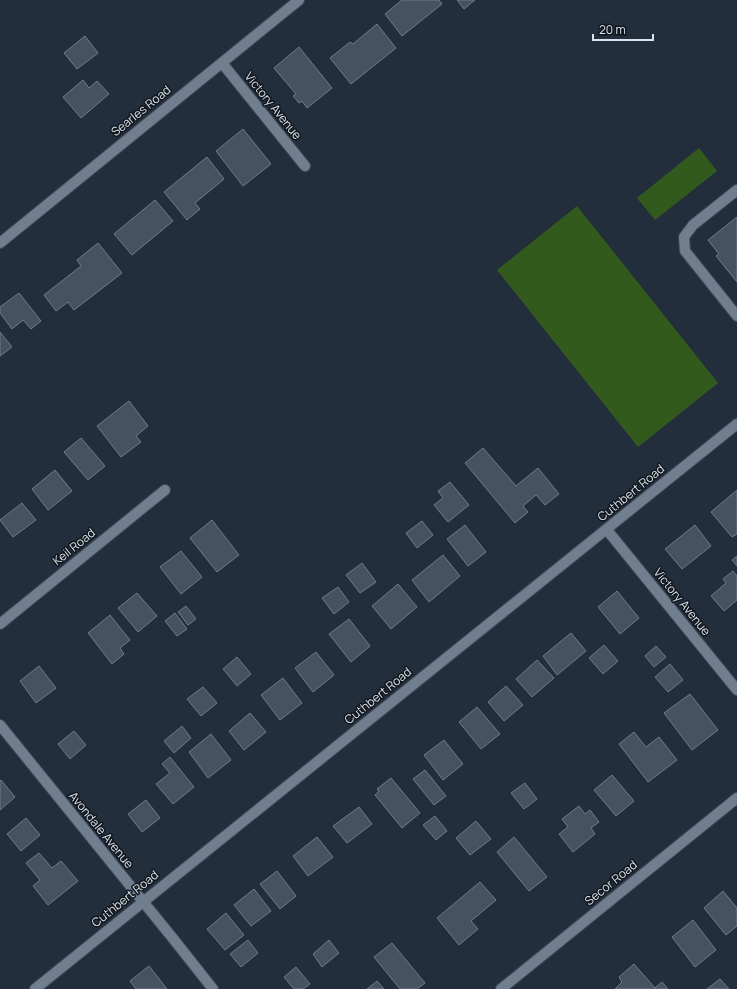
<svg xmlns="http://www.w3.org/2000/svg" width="737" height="989" font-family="Manrope,sans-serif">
  <rect width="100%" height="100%" fill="#232e3d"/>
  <g fill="#335a1d">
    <path d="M699,148L717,171L655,220L637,198Z"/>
    <path d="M577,206L718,383L638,447L497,270Z"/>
  </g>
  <g fill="#465262" stroke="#6f7b8c">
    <path d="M402,0H439L442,4L402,36L385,14Z"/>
    <path d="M457,0H475L464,9Z"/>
    <path d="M377,24L396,48L351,84L330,58L350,42L353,44Z"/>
    <path d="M85,36L98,53L77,69L64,53Z"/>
    <path d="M299,47L332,88L307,108L302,101L299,103L293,96L296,94L274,68Z"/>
    <path d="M83,80L89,88L97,81L109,94L81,118L63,97Z"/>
    <path d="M243,129L271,164L243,186L216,151Z"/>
    <path d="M207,157L224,179L195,203L200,209L187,220L164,192Z"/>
    <path d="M155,200L173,221L132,255L114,234Z"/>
    <path d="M737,217V282L716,256L719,254L708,240Z"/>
    <path d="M98,243L122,273L74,310L68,302L56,311L44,295L81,266L77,260Z"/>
    <path d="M19,293L41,321L31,329L23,320L12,329L0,313V307Z"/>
    <path d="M0,332L12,347L0,356Z"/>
    <path d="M129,401L148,426L136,436L141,442L121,457L97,426Z"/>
    <path d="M81,438L105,466L88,480L64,452Z"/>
    <path d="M483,448L516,486L538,468L559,494L545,505L536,495L523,506L528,512L515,523L465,463Z"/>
    <path d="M55,470L72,491L48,510L32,489Z"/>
    <path d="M450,482L469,505L448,522L434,505L443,498L438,491Z"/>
    <path d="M737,490V534L732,537L711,512Z"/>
    <path d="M22,503L36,520L13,537L0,520Z"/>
    <path d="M212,520L239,555L217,572L190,538Z"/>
    <path d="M422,521L433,535L417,548L406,533Z"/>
    <path d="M465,525L486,552L468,566L447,539Z"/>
    <path d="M695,525L711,546L682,569L665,549Z"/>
    <path d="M181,551L202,577L181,594L160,567Z"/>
    <path d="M443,555L460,576L429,602L412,580Z"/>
    <path d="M737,556V566L732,560Z"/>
    <path d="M362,563L376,582L360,593L346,575Z"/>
    <path d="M733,571L737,576V600L724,611L711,596L726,583L723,579Z"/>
    <path d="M398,584L417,607L391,629L372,606Z"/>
    <path d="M338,587L349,602L334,614L322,598Z"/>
    <path d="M617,591L639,618L620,634L598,607Z"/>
    <path d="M137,593L157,616L138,632L118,608Z"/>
    <path d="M186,606L196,619L188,625L178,612Z"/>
    <path d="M175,613L187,629L177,636L165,621Z"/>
    <path d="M110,615L130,640L120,648L124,654L112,664L88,633Z"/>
    <path d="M349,619L370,646L351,662L329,634Z"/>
    <path d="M571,633L586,651L557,675L543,656Z"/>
    <path d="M604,645L618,661L603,674L589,658Z"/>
    <path d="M656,646L666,657L654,667L645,656Z"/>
    <path d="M316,652L334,675L313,692L295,668Z"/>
    <path d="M237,657L251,674L237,686L223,669Z"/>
    <path d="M537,660L554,678L532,697L516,679Z"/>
    <path d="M670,664L683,680L668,692L655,677Z"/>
    <path d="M39,666L56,688L36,703L20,681Z"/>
    <path d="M283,678L302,703L280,720L261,695Z"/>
    <path d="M506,686L523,705L504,721L488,702Z"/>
    <path d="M203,687L217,703L201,716L187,699Z"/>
    <path d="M690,694L718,730L692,750L664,713Z"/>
    <path d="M477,707L500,734L481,749L459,722Z"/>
    <path d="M250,713L266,732L244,750L229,731Z"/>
    <path d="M182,726L191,738L174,753L164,741Z"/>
    <path d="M74,731L86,745L70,759L58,744Z"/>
    <path d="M634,732L646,747L659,737L677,760L648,782L619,744Z"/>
    <path d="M211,734L231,760L208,778L189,752Z"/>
    <path d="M444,740L463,764L443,780L424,755Z"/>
    <path d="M170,757L194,787L173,804L156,784L170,773L162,764Z"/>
    <path d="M425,770L446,796L434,805L413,779Z"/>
    <path d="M612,775L634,801L616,816L594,790Z"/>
    <path d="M391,778L420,813L402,828L375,795L379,791L377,789Z"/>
    <path d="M1,780L15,797L0,810V781Z"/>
    <path d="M525,783L537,799L524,809L511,793Z"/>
    <path d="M146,800L160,818L142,832L128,814Z"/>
    <path d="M579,806L585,814L590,810L599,822L591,828L595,834L573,852L559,834L568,827L562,819Z"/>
    <path d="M359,807L372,824L347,843L333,826Z"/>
    <path d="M435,816L447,831L436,840L423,825Z"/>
    <path d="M26,818L40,835L21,851L7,834Z"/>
    <path d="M476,821L491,839L470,855L456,838Z"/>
    <path d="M317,837L333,857L308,876L293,856Z"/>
    <path d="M514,837L547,877L529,891L497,852Z"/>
    <path d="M39,853L52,868L61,861L78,881L48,905L33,886L40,880L26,863Z"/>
    <path d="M277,871L296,896L280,909L260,884Z"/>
    <path d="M480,882L496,900L471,921L478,929L459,945L437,918Z"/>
    <path d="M254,889L271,911L251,926L234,905Z"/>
    <path d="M723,891L737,908V926L726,935L704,908Z"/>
    <path d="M226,913L244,935L225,950L207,929Z"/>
    <path d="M693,920L716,950L695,967L672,937Z"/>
    <path d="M248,940L258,953L241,967L230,954Z"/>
    <path d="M329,940L339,953L322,967L313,954Z"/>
    <path d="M392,943L425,983L417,989H400L374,957Z"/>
    <path d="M634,964L655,988L662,982L668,989H615L622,982L619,977Z"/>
    <path d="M149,966L167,989H136L130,981Z"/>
    <path d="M296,967L310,984L303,989H294L284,977Z"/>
    <path d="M720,979L729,989H707Z"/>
    <path d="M377,981L384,989H367Z"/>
  </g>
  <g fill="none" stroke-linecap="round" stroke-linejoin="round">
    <defs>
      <path id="service" d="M737,190L693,225L684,237L685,251L737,316"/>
      <g id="minor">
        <path d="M222,63L305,166"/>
        <path d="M0,243L299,0"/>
        <path d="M607,530L737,690"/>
        <path d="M0,624L165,490"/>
        <path d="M0,725L175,941L213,989"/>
        <path d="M35,989L737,424"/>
        <path d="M501,989L737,798"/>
      </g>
    </defs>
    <use href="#service" stroke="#424b57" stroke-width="12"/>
    <use href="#minor" stroke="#424b57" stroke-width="12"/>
    <use href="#service" stroke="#717e8f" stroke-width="10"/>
    <use href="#minor" stroke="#717e8f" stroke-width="10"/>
  </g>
  <g text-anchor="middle" stroke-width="3" stroke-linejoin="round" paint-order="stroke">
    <g font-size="12" fill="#dae2eb" stroke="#11161d">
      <text transform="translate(273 106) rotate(51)" y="4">Victory Avenue</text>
      <text transform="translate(141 111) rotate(-39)" y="4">Searles Road</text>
      <text transform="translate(631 493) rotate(-39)" y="4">Cuthbert Road</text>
      <text transform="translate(74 547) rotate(-39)" y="4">Keil Road</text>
      <text transform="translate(682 602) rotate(51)" y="4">Victory Avenue</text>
      <text transform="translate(378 696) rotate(-39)" y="4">Cuthbert Road</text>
      <text transform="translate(101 830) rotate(51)" y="4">Avondale Avenue</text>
      <text transform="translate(611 883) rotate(-39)" y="4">Secor Road</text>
      <text transform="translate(125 899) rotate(-39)" y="4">Cuthbert Road</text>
    </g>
  </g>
  <path d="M593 34v6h60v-6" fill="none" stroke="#dae2eb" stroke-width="2"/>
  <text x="599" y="34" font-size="12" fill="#dae2eb" stroke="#11161d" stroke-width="3" paint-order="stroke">20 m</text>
</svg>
